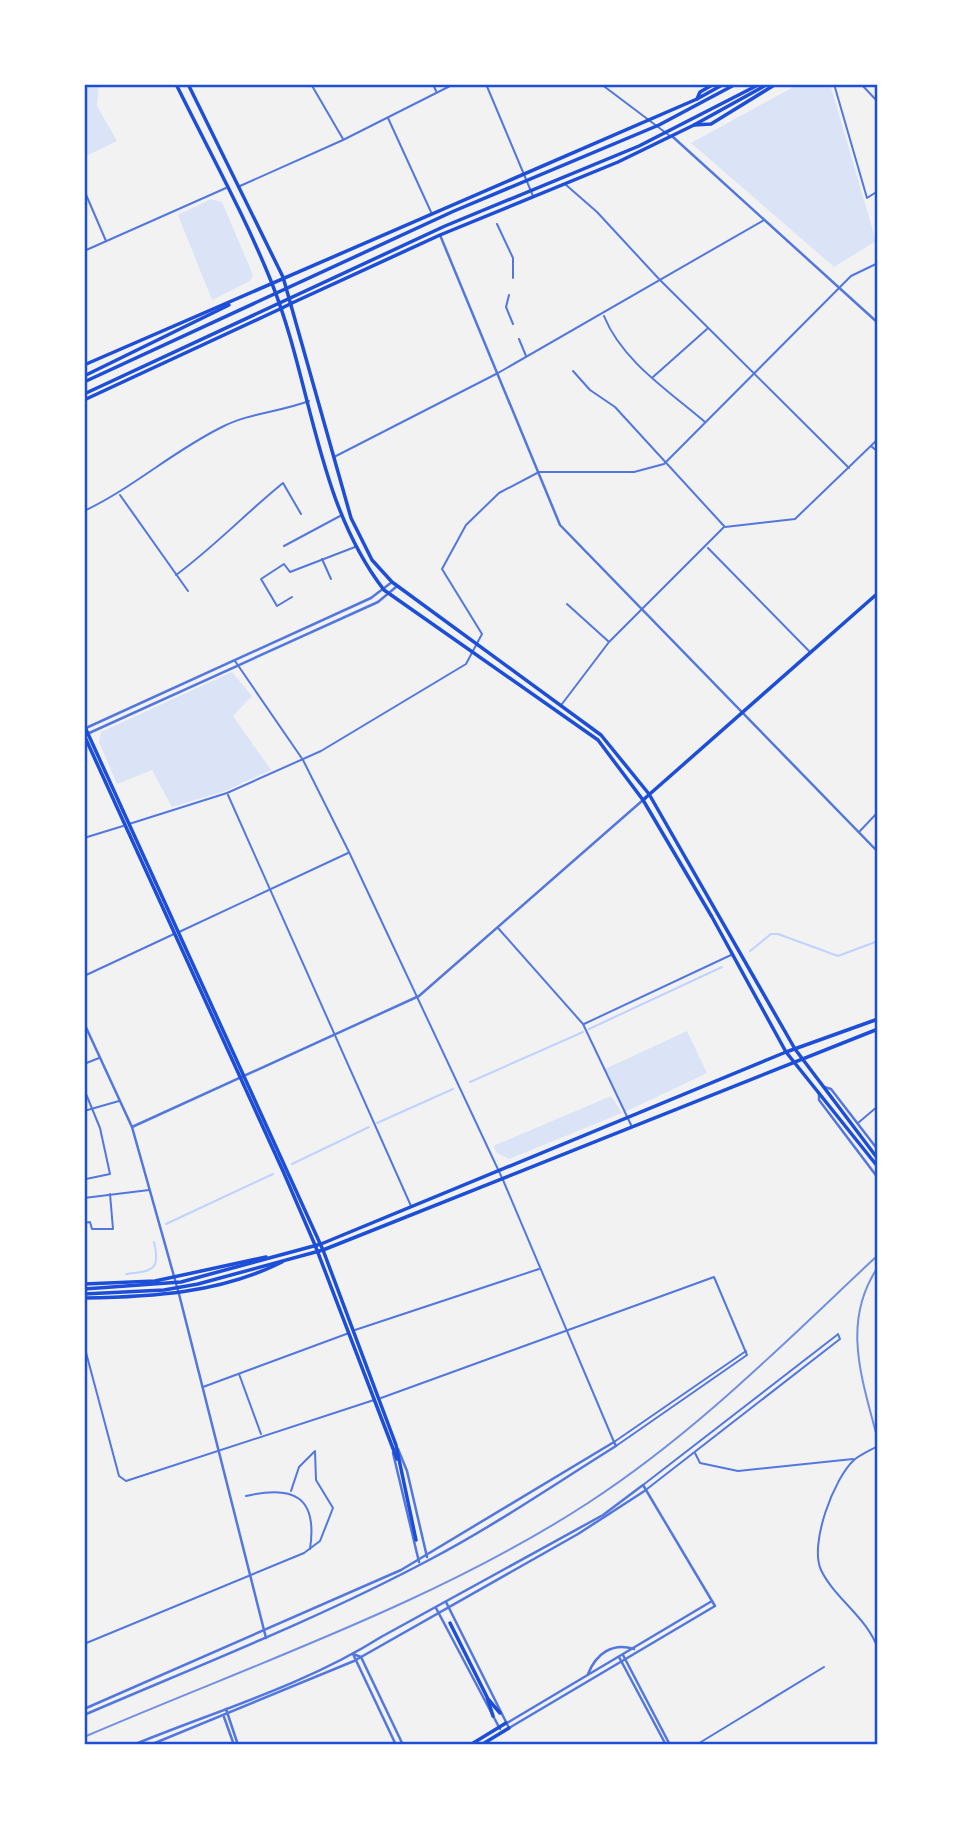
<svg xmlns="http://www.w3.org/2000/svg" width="962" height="1829" font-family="'DejaVu Sans',sans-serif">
  <rect width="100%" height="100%" fill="#f2f2f2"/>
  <g fill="#dbe4f7">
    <path d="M84,84H99L97,106L117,141L84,157Z"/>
    <path d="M799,84H830L876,241L834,267L691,143Z"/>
    <path d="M211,199L222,202L253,275L250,281L212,300L178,215Z"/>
    <path d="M232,672L252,696L233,716L271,770L225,791L172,807L152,770L117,784L99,742L101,732Z"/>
    <path d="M687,1031L707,1073L625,1112L605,1069Z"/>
    <path d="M611,1096L622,1113L509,1159L497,1153L493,1146Z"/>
  </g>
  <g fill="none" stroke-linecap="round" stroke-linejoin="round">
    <g stroke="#bfd3fe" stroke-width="2">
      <path d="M750,951L771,934H778L838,956L878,941"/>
      <path d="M589,1029L722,967"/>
      <path d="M470,1082L583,1032"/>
      <path d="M377,1123L453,1089"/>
      <path d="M292,1164L369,1127"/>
      <path d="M166,1224L273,1174"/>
      <path d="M126,1274C152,1271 161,1271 154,1242"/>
      <path d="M84,1275H85"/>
    </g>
    <g stroke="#5277de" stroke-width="2">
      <path d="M497,224L513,258V278"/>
      <path d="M509,295L506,307L513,324"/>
      <path d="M519,339L526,356"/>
    </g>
    <g stroke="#5277de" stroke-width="2">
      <path d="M311,84L343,139"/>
      <path d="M433,84L436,91"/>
      <path d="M486,84L533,196"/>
      <path d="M601,84L670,136"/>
      <path d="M834,84L867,198L878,191"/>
      <path d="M861,84L878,102"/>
      <path d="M388,118L431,212"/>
      <path d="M565,184L597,212L659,279L849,468"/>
      <path d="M240,186L343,140L454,84"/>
      <path d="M84,190L106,241"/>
      <path d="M84,251L226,188"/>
      <path d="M604,316C622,361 669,391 705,422"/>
      <path d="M573,371L590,390L615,407L724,526"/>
      <path d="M653,377L707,329"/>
      <path d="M871,446L878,452"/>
      <path d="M334,457L498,373L764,220"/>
      <path d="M120,495L188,591"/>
      <path d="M84,511C133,488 173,451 222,427C249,413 280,412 309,401"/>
      <path d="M725,527L795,519L878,439"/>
      <path d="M284,546L340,516"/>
      <path d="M708,548L810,652"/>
      <path d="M322,559L331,579"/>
      <path d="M176,575C214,547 246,513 283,483L301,514"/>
      <path d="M292,597L277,606L261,579L284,564L290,572L355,547"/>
      <path d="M567,604L608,641"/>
      <path d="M235,661L303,760L349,852L503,1180L614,1442L746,1351"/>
      <path d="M562,704L609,642L724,527"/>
      <path d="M228,795L411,1206"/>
      <path d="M129,824L227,793L321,751L466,664L482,634L442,569L466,525L499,493L539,472H634L664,464L851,276L878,263"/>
      <path d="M859,832L878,812"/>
      <path d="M84,838L123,826"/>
      <path d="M498,928L583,1024L632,1127"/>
      <path d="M179,932L348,853"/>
      <path d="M84,976L174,934"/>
      <path d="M584,1024L731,955"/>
      <path d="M84,1064L99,1058"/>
      <path d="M84,1089L100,1128L110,1174L86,1179L84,1164"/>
      <path d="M84,1111L119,1101"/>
      <path d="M858,1123L878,1106"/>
      <path d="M84,1198L149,1190"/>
      <path d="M84,1223L90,1222L92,1229H113L110,1194"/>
      <path d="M355,1330L539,1269"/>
      <path d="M84,1345L119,1476L126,1481L374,1400"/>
      <path d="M239,1374L261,1434"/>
      <path d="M203,1387L349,1333"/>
      <path d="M381,1398L714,1277L747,1355L616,1446"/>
      <path d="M878,1446C871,1450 861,1454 854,1460C834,1478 809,1544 821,1570C835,1599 867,1617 878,1649"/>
      <path d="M695,1453L700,1463L738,1471L853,1459"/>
      <path d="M643,1485L837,1335"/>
      <path d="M647,1489L840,1339L838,1334"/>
      <path d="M291,1491L299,1467L314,1452"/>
      <path d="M246,1496C293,1485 318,1496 310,1549"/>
      <path d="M84,1644L304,1553L320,1541L333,1508L316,1480L315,1451"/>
      <path d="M696,1745L824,1667"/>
    </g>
    <g stroke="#5277de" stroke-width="2.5">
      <path d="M673,137L878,323"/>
      <path d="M440,235L560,525L878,852"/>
      <path d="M86,728L371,598L392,582"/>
      <path d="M87,734L378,602L396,587"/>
      <path d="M84,1023L132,1127L179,1294L266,1638"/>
      <path d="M824,1087L831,1089L878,1150"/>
      <path d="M819,1093V1100L878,1178"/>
      <path d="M132,1127L419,996L643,800"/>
      <path d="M398,1449L407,1471L427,1557"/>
      <path d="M393,1453L419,1562"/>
      <path d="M436,1608L500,1729"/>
      <path d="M353,1654L361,1657L403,1745"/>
      <path d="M353,1654L396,1745"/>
      <path d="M623,1655L670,1745"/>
      <path d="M619,1657L666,1745"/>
      <path d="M588,1674C596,1654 612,1642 634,1649"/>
      <path d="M84,1709L401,1570L614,1442L616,1446C555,1484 494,1526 429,1560C318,1619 200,1665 84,1715"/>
      <path d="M226,1709L238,1745"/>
      <path d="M224,1717L234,1745"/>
      <path d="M507,1723L712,1601"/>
      <path d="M133,1745C216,1711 305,1685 381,1637L603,1515L643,1485L715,1606L509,1728L446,1602"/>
      <path d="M150,1745L354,1661L578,1534L646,1490"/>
    </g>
    <g stroke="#1d4ed8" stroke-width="3.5">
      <path d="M292,303L440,235L618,162L694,125L711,124L776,84"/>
      <path d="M84,365L697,99L700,92L714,84"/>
      <path d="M84,400L280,309"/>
      <path d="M84,725L323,1250L396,1445L416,1540"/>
      <path d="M84,735L283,1171L315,1245L397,1459"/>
      <path d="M643,800L878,593"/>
      <path d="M84,1284L155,1281L266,1257"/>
      <path d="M84,1298C152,1297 220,1293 282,1262"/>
      <path d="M450,1623L487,1697L493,1716"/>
      <path d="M488,1699L500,1713"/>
      <path d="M470,1745L506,1723"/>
      <path d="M481,1745L509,1728"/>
    </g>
    <g stroke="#1d4ed8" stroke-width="3.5">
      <path d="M176,84C208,149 244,214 271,281C312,383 316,502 384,590L598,740L643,800L712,917L786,1052L878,1167"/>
      <path d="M188,84L283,277L351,518L372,560L392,582L601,735L649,794L795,1049L878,1159"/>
      <path d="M280,309L292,303"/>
      <path d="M84,1289L181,1282L321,1244L786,1052L878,1019"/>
      <path d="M84,1294L164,1290L198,1284L323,1250L878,1029"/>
    </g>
    <g stroke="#1d4ed8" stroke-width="3.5">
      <path d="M697,99L724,84"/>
      <path d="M694,125L768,84"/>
      <path d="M84,376L229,305"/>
      <path d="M84,382L454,211L659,125L736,84"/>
      <path d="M84,394L445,226L639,146L760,84"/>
    </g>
    <g stroke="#7290e2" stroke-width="2">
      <path d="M878,1267C840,1323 863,1381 878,1441"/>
      <path d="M84,1737C251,1665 436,1602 588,1503C696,1433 785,1342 878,1255"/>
    </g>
  </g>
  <rect width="962" height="1829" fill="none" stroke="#ffffff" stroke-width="172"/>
  <rect x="86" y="86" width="790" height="1657" fill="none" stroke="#1d4ed8" stroke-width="2.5"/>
</svg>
